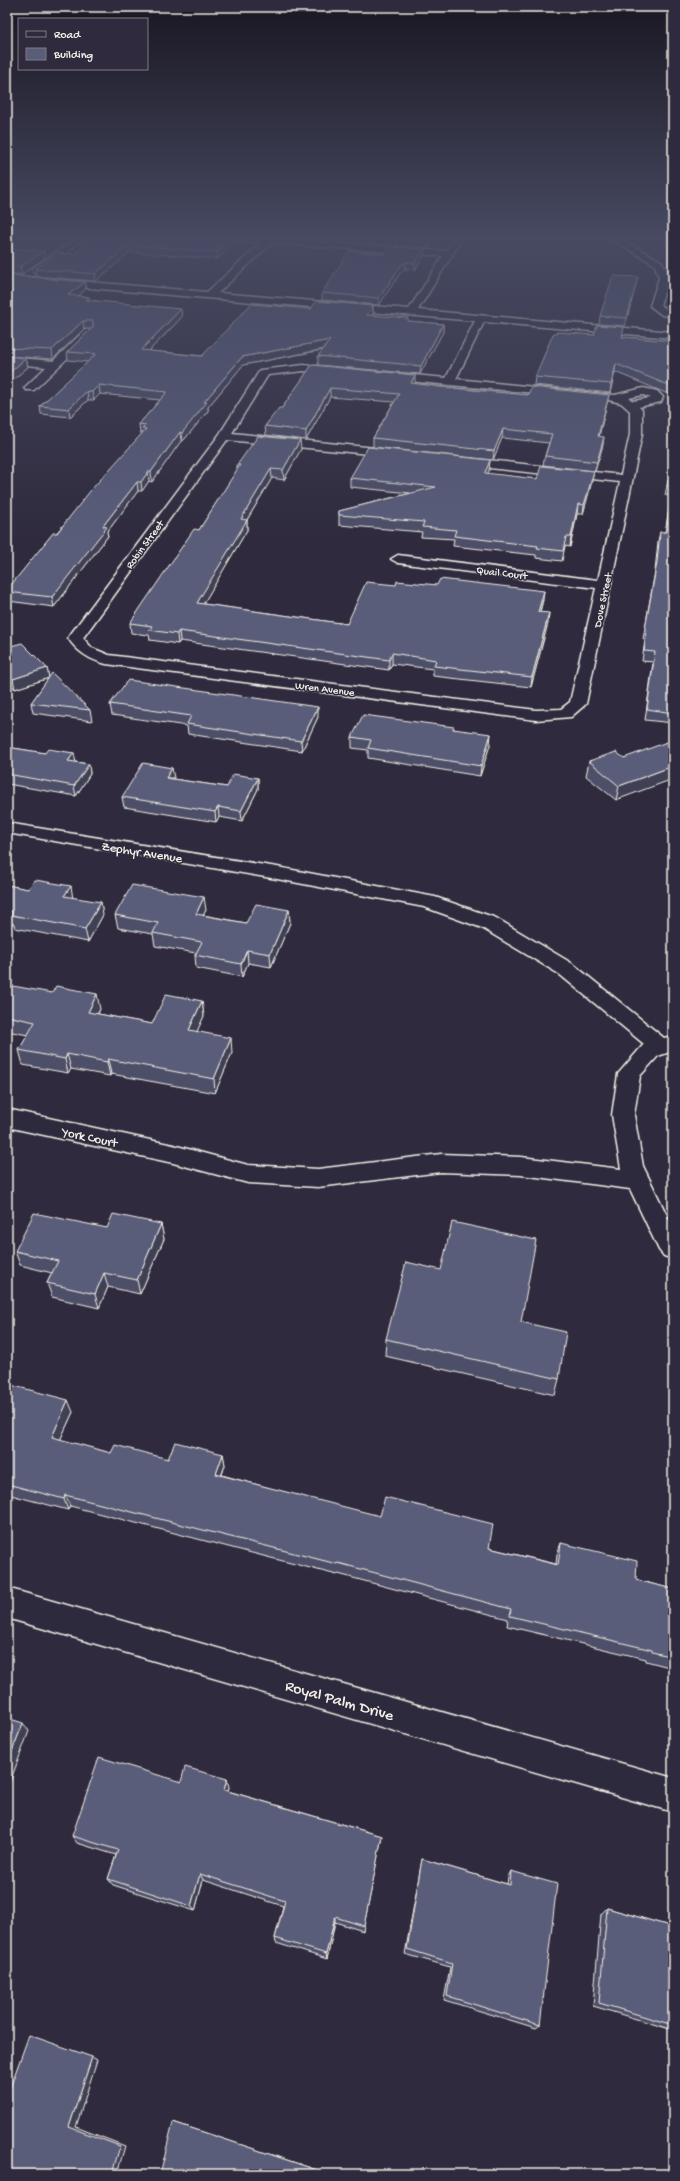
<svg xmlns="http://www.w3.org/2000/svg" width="680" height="2181" font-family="'Gochi Hand',sans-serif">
  <rect width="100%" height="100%" fill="#2f2a3d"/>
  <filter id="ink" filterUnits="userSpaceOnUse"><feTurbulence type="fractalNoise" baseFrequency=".025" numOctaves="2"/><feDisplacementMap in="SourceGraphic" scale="8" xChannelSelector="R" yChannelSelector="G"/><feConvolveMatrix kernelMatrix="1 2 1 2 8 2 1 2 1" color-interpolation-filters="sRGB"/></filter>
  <g filter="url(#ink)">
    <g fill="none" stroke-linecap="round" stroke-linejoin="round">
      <defs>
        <g id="minor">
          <path d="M80,236H89L39,272H33V268Z"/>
          <path d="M215,236L268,237L278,236L277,238L446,251L456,236H464L418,310L673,332V338L484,322L456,379L615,395L643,388L657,391L663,397L661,402L639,407L642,410V434L586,704L571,717L536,720L106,664C90,660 77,652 68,638L70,635L219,435L260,370L304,365L446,378L475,321L7,281V275L207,292L262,242L219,239ZM272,243L443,256L409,309L218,293ZM304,371L608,400L621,403L630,411V434L621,475L461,457L455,461L461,465L620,482L598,580L398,555L391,559L398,563L596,588L570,702L561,709L536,710L109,655L92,648L83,638L227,440L399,457L401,454L399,451L395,450L232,433L268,375ZM643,395L651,398L633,401L629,398Z"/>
          <path d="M607,236H616L661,261C673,276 665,289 660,305L668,310L673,311V317L662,315L650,306L659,278L655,265Z"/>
          <path d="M89,329L93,330V334L34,390H26L24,388L46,367L7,363V357L53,361L85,330Z"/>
          <path d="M7,823L277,867L435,897L496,918L573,964L664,1038L673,1036V1051L658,1056L640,1076L634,1115L643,1166L673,1228V1259L664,1256L659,1250L630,1189L521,1175L441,1172L318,1187L248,1183L173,1163L7,1127V1109L173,1145L248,1165L318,1169L441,1154L521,1157L621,1169L612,1115L618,1074L644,1044L559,974L482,928L424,907L277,879L7,833Z"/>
          <path d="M7,1588L673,1778V1812L7,1618Z"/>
        </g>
      </defs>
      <use href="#minor" stroke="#f4f1e8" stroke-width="3"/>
      <use href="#minor" fill="#2f2a3d" fill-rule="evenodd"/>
    </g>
    <g fill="#4d5069" stroke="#f4f1e8">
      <path d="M98,236L235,242L217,259L130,252L96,281L36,276L35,269L74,254Z"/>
      <path d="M437,237L429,248L396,246V238Z"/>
      <path d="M7,248L44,251L45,258L22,274H7Z"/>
      <path d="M424,249V256L415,270L405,269L401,272L379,305L322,300V293L384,254Z"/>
      <path d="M7,275L85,282L86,289L78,296L89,297L90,300L182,317L149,351L202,356L311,309L373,306V314L372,315L408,321L443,324V332L420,374L318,365V356L323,350L243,365L208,407V411L183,441H181L152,482L149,481L142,491H138L107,532L108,536L54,607L8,601L7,598V590L143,433H140L139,424L160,400L100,394L94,400H88L70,417L41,414L40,406L88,362L68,360L67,352L91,329H84L53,359L7,356Z"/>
      <path d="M636,285L625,326L599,324L600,316Z"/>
      <path d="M594,335L673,341V396L615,372L610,393L534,385L535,377Z"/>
      <path d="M7,356L26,358L28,367L9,383H7Z"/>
      <path d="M312,365L415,384L607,403L599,436L603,445L595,471L543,465L545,456L549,443L502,438L493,460L373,447V438L394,402L330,397L306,440L266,435L265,426L282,408Z"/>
      <path d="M301,449L284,480L272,478L247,520V530L203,604L347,624L396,585L543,600L540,612L548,623L531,687L433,676V669L392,664L389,670L180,641L178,644L150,640L149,635L131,633L130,623L199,530L237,470V465Z"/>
      <path d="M673,458V723L645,720L653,662L642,661L645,640L643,639L655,571L658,541L660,532H665L671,496L665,495Z"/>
      <path d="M490,460L489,470L488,474L537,479L594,471L592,481L583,514H577L570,547L565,546L562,561L536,558V555L453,546L454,539L421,537L422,532L339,525V511L410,493L350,487V478Z"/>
      <path d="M7,647L47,668L49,678L90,710L92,721L33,713L31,703L49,678L15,689L7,681Z"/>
      <path d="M110,704L318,717L302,751L188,734L187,726L112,715Z"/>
      <path d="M454,729L490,745L480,776L368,758V750L352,748V737Z"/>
      <path d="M7,747L45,753H74L75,762L89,764L90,774L76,796L7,784Z"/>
      <path d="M673,747L616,800L586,776L589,761L624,758Z"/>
      <path d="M258,778V789L242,821L219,817L216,822L124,807L122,797L173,779L227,787Z"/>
      <path d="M7,885L73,898L103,915L88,942L30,931L15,928L14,924L7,923Z"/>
      <path d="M206,910L203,915L246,923L289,910L290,923L271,967L248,963L242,977L196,968L195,955L196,953L155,946L153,934L118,928L115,915Z"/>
      <path d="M7,985L100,1009L98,1014L152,1024L202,1001L204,1016L196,1032L232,1053L215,1093L111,1074L110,1076L71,1069L68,1073L23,1065L19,1050L28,1035L7,1031Z"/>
      <path d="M161,1224L164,1239L140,1294L108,1287L99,1308L52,1297L47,1283L52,1273L20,1265L15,1251L107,1228Z"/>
      <path d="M441,1270L521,1322L559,1379L555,1395L385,1356L386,1339Z"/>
      <path d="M7,1384L73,1412L60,1440L111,1453L168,1459L223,1454L225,1465L222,1475L489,1548L556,1564L557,1554L561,1543L636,1580L673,1589V1668L646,1661V1659L507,1626L508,1619L338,1574L337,1575L70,1506L68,1510L7,1494Z"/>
      <path d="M181,1782L229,1787L228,1791L382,1836L363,1931L335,1922L327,1959L276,1943L275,1938L283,1906L203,1880L195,1911L113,1885L108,1879L116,1855L77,1843L72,1836Z"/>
      <path d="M422,1859L507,1884L508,1877L511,1871L540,2025L536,2028L444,2000L450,1967L405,1954L421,1865Z"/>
      <path d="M607,1908L673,1927V2030L593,2006L601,1914Z"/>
    </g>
    <g fill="#3f4155" stroke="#f4f1e8">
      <path d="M234,236L235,242L217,259V252Z"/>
      <path d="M433,236H437V237L429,248L430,241Z"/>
      <path d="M129,245L130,252L96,281L95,274Z"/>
      <path d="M424,249V256L415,270V263Z"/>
      <path d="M44,251L45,258L22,274L20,267Z"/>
      <path d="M406,262L405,269L401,272L379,305V298L401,265Z"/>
      <path d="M85,282L86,289L70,303L68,295Z"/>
      <path d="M373,306V314L367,323V315Z"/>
      <path d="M181,309L182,317L142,358L141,350Z"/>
      <path d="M83,321L84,329L53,359L52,350Z"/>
      <path d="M443,324V332L420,374L421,366Z"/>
      <path d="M330,340V348L243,365L208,407V411L183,441L182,433L204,402L242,357Z"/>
      <path d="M26,358L28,367L9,383L7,375Z"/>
      <path d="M616,364L615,372L610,393L611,384Z"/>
      <path d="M415,375V384L411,383Z"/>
      <path d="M99,385L100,394L94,400L92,392Z"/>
      <path d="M330,388V397L306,440V431Z"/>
      <path d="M87,391L88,400L70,417L69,409Z"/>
      <path d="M609,395L607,403L597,445L598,436Z"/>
      <path d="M503,429L502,438L493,460L494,451Z"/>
      <path d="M180,432L181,441L152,482L151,472Z"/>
      <path d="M604,437L603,445L595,471L597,462Z"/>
      <path d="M300,440L301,449L284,480L283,470Z"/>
      <path d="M490,460L489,470L484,483L485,473Z"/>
      <path d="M271,469L272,478L245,523L247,520V530L198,613L197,603L241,519Z"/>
      <path d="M594,471L592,481L583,514L584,505Z"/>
      <path d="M148,472L149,481L142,491L141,482Z"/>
      <path d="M137,482L138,491L107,532L108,536L54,607L52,597L103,526Z"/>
      <path d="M578,504L577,514L570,547L571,537Z"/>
      <path d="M544,591L543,600L537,622L538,612Z"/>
      <path d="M549,613L548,623L531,687L532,677Z"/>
      <path d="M179,631L180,641L178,644L177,634Z"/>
      <path d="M392,653V664L389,670V660Z"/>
      <path d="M47,668L49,678L15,689L13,679Z"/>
      <path d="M318,707V717L302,751L301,741Z"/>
      <path d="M491,734L490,745L480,776L481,766Z"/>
      <path d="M74,753L76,763L68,761Z"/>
      <path d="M89,764L90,774L76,796L74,786Z"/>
      <path d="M673,766V779L616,800L619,786Z"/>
      <path d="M172,768L174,778H166Z"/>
      <path d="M258,778V789L242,821L241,811Z"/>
      <path d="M218,807L219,817L216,822L215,812Z"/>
      <path d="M71,886L73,899L64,896Z"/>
      <path d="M204,897L206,910L197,927L196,914Z"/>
      <path d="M101,902L103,915L88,942L85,929Z"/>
      <path d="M289,910L290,923L271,967L270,954Z"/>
      <path d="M247,950L248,963L242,977L241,964Z"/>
      <path d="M97,994L100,1009L91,1027L88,1012Z"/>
      <path d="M202,1001L204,1016L191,1045L189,1030Z"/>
      <path d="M231,1038L232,1053L215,1093L214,1079Z"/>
      <path d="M67,1054L71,1069L68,1073L65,1059Z"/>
      <path d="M108,1059L111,1074L110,1076L107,1062Z"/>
      <path d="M161,1224L164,1239L140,1294L137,1280Z"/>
      <path d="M104,1273L108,1287L99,1308L95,1294Z"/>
      <path d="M68,1400L73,1412L56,1449L52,1437Z"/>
      <path d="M223,1454L225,1465L218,1485L216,1474Z"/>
      <path d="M65,1495L70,1506L68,1510L64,1499Z"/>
      <path d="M23,1723L29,1731L7,1790V1764Z"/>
      <path d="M227,1779L229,1787L227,1797L224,1790Z"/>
      <path d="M200,1874L203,1880L195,1911L191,1906Z"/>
      <path d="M335,1917V1922L327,1959L326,1954Z"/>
      <path d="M92,2057L97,2060L76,2127L125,2146L117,2174H112L69,2127Z"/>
      <path d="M173,2122L317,2170L316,2174Z"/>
    </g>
    <g fill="#5a5d7a" stroke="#f4f1e8">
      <path d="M98,236H234L217,252L129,245L95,274L35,269L58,253L74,254Z"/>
      <path d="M398,236H433L430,241L396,238Z"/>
      <path d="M390,247L424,249L415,263L406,262L401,265L379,298L322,293L349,251L384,254Z"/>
      <path d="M7,248L44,251L20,267L7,266Z"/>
      <path d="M7,275L85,282L68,295L89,297L86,300L181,309L141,350L202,356L251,304L311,309L316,301L373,306L367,315L408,318V321L443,324L421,366L318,356L330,340L242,357L204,402H207L182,433L180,432L151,472H148L141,482H137L103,526L107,527L52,597L7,592V590L53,533H57L91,490L146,429H142L146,425L139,424L167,392L99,385L92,392L87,391L69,409L40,406L96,354L67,352L93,327V321H83L52,350L7,348V341L13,336H7Z"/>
      <path d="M613,276L638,277L627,318L600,316Z"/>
      <path d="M597,325L624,327L622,337L673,341V387L616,364L611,384L535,377L553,334L557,332L594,335Z"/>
      <path d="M7,356L26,358L7,375Z"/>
      <path d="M312,365L415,375L411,383L441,387L528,395L531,387L609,395L598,436L604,437L597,462L545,456L552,434L503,429L494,451L373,438L399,394L330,388L306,431L265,426L279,408H282Z"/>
      <path d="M258,436L300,440L283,470L271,469L241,519L247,520L197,603L347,624L366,582L396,585L397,581L437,585L440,579L544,591L538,612L549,613L532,677L434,666L436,660L392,653L389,660L179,631L177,634L149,630L152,626L130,623L194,529L199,530L240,465H237Z"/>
      <path d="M368,447L490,460L485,473L537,479L541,466L594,471L584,505L578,504L571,537H566L563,551L537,548L538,546L454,536L456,530L422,527L424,522L339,515V511L436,487L350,478Z"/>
      <path d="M673,458V713L647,709L655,652L644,651L647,630L645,629L657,562L660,532H666L673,487L667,486Z"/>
      <path d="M22,643L47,668L13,679L7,673V647Z"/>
      <path d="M52,673L90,710L31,703Z"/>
      <path d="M128,680L318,707L301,741L187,724L191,716L110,704Z"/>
      <path d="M363,715L454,727L453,729L491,734L481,766L368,748L371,740L352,737Z"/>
      <path d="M667,742L673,747V766L619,786L589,761L616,752L624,758Z"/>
      <path d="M7,747L45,753L48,749L74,753L68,761L89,764L74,786L7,774Z"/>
      <path d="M143,763L172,768L166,778L227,787L233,774L258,778L241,811L218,807L215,812L122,797Z"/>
      <path d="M35,880L71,886L64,896L101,902L85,929L27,918L11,915L13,912L7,911V885L28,889Z"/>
      <path d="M132,885L204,897L196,914L246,923L256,904L289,910L270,954L247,950L241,964L195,955L202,942L153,933L158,923L115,915Z"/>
      <path d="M7,985L52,993L56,986L97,994L88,1012L152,1024L166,994L202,1001L189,1030L231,1038L214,1079L108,1059L107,1062L67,1054L65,1059L19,1050L35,1022L7,1016Z"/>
      <path d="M34,1213L107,1228L113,1214L161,1224L137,1280L104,1273L95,1294L47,1283L58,1261L15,1251Z"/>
      <path d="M452,1222L536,1240L521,1322L566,1332L559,1379L386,1339L406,1262L441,1270Z"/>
      <path d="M7,1384L68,1400L52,1437L111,1453L115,1445L168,1459L175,1442L223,1454L216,1474L380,1516L385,1497L493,1524L489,1548L558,1565L561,1543L637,1561L636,1580L673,1589V1657L652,1652V1650L510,1616L511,1609L338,1563L337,1564L65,1495L64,1499L7,1484Z"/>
      <path d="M7,1718L23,1723L7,1764Z"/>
      <path d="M99,1757L181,1782L185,1767L227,1779L224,1790L382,1836L364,1926L335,1917L326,1954L275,1938L285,1901L200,1874L191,1906L108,1879L118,1850L72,1836Z"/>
      <path d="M422,1859L510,1885L511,1871L557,1884L540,2025L447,1996L452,1963L407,1949Z"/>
      <path d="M607,1908L673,1927V2025L599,2003Z"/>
      <path d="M29,2035L92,2057L69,2127L120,2146L112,2174H7V2096Z"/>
      <path d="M173,2122L317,2170L316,2174H160Z"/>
    </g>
  </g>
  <linearGradient id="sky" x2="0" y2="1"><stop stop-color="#1a1722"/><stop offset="0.44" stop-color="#474a62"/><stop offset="1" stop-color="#474a62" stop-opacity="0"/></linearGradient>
  <rect width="680" height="541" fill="url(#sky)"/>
  <g text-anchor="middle" stroke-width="3" stroke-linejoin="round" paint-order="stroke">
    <g font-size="11" fill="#f4f1e8" stroke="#2f2a3d">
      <text transform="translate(144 544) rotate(-54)" y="4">Robin Street</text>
      <text transform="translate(502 572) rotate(7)" y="4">Quail Court</text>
      <text transform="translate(602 600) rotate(-78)" y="4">Dove Street</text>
      <text transform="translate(325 688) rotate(7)" y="4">Wren Avenue</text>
    </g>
    <g font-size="13" fill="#f4f1e8" stroke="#2f2a3d">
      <text transform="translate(142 851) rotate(9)" y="5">Zephyr Avenue</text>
      <text transform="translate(90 1136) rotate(12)" y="5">York Court</text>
    </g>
    <g font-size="16" fill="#f4f1e8" stroke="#2f2a3d">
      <text transform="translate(340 1699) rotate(16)" y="6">Royal Palm Drive</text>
    </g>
  </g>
  <rect width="680" height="2181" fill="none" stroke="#2f2a3d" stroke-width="24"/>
  <rect x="12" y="12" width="656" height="2157" fill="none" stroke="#f4f1e8" stroke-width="1.5" filter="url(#ink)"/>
  <rect x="18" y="18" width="130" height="52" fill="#2f2a3d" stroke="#7e7a81"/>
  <rect x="26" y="31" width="20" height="6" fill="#2f2a3d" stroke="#7e7a81"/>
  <text x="54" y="38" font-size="12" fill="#f4f1e8">Road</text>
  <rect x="26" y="48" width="20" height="12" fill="#5a5d7a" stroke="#7e7a81"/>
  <text x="54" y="58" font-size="12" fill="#f4f1e8">Building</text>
</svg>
